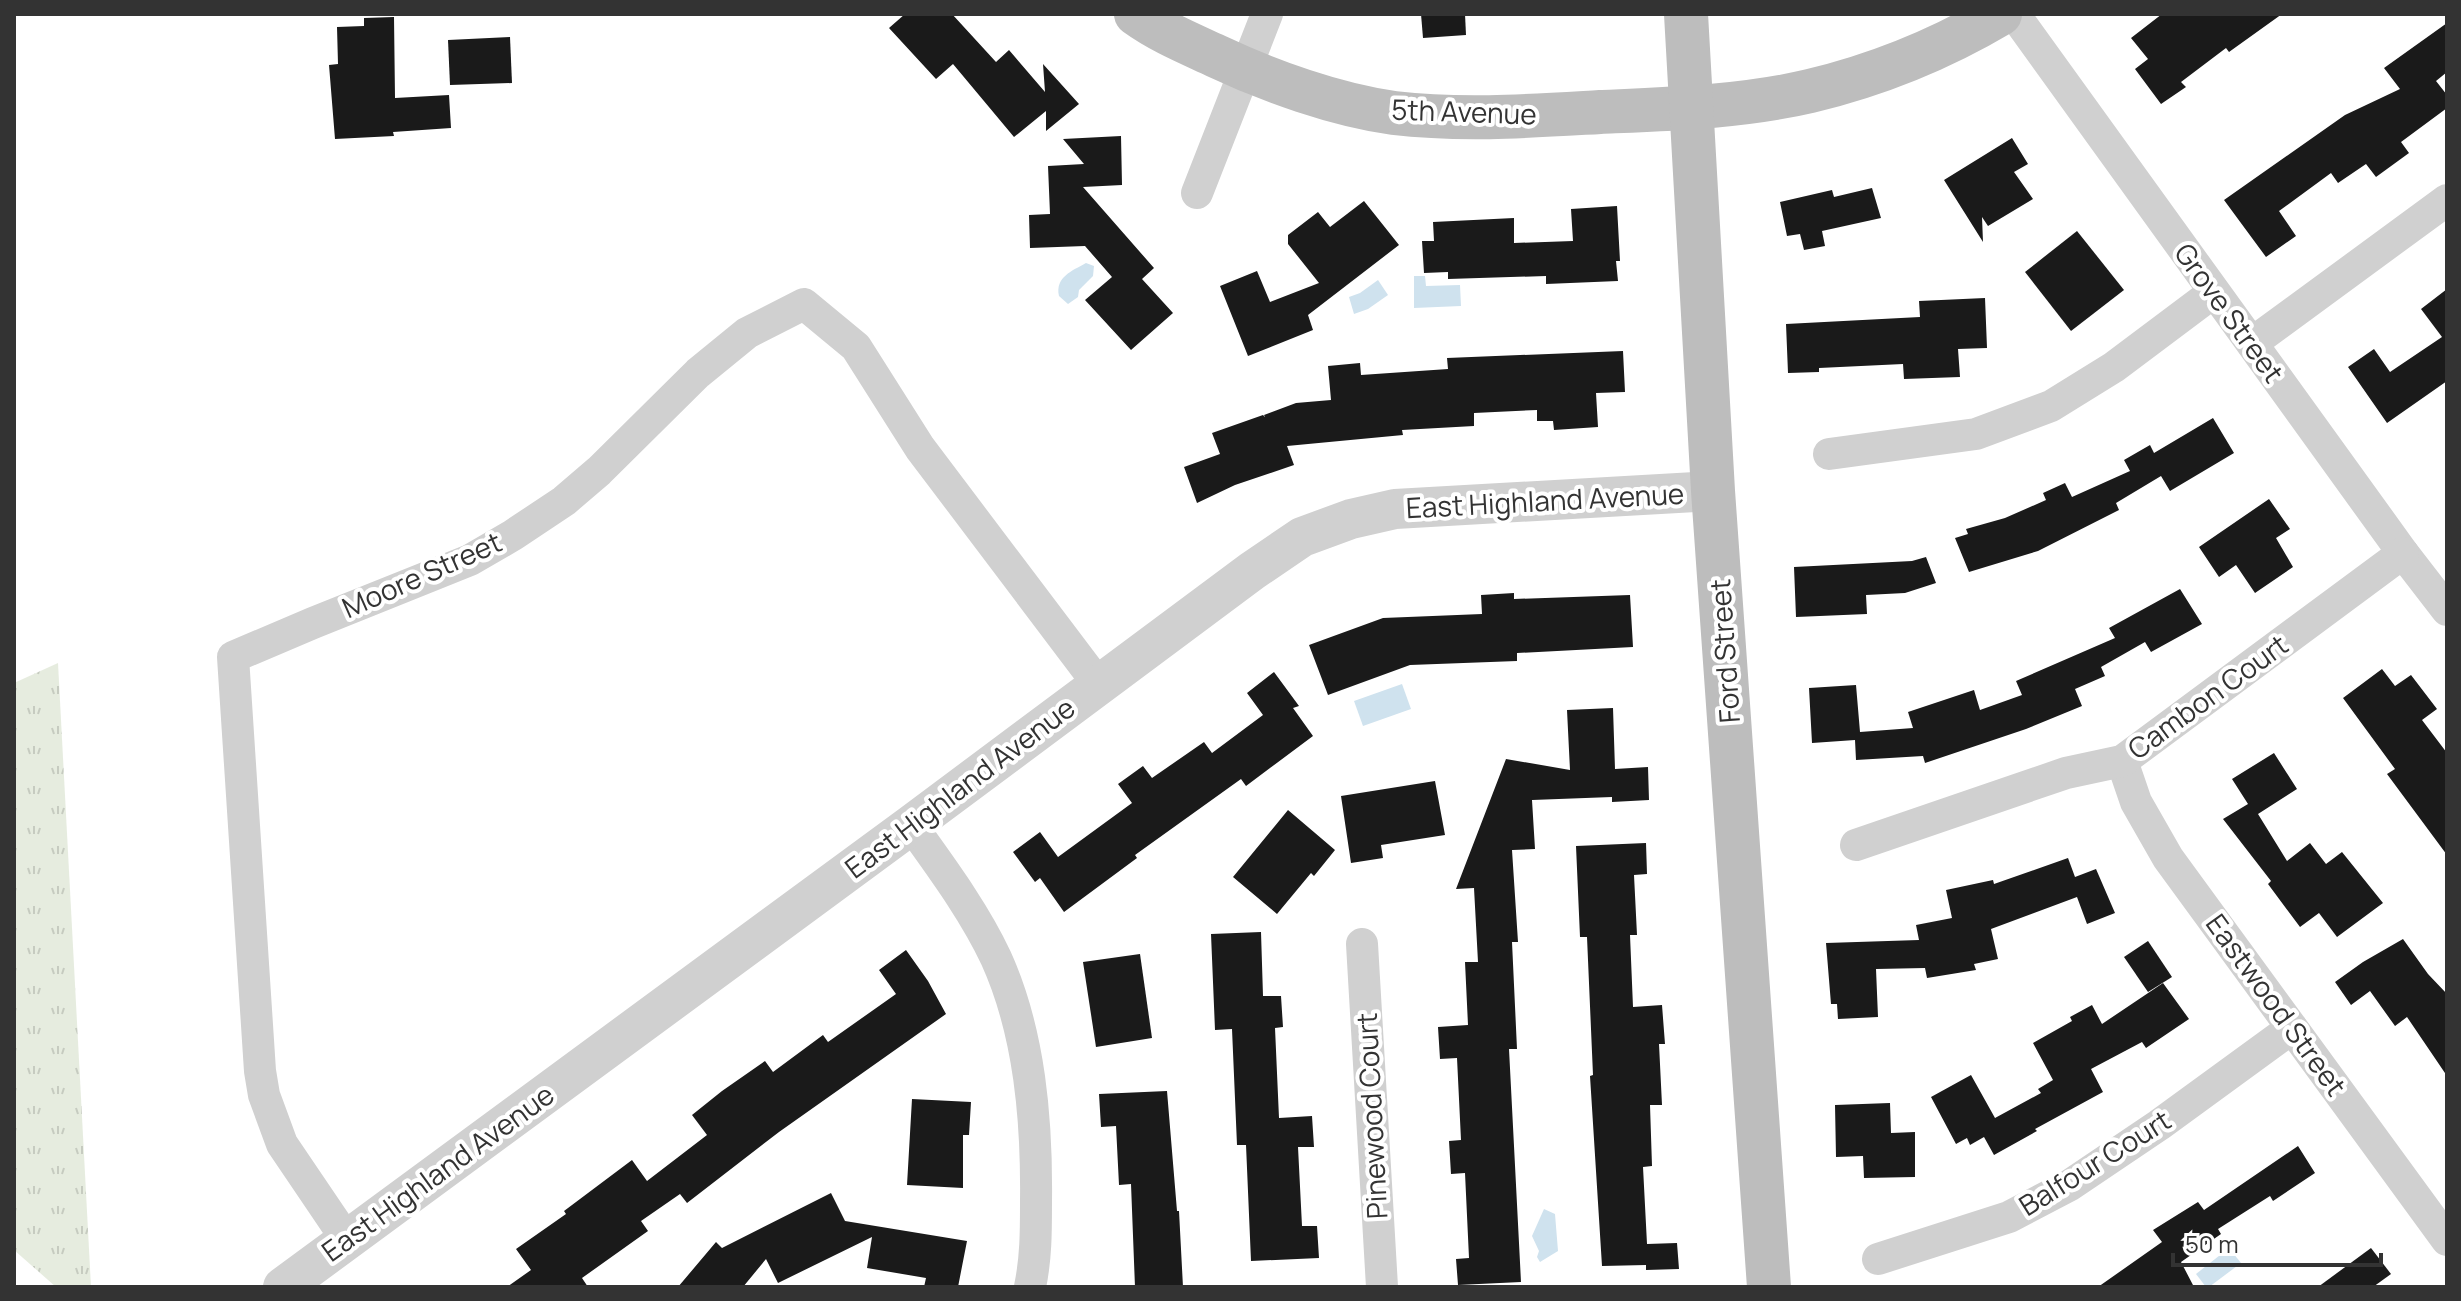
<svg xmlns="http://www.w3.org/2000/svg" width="2461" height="1301" font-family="Manrope,sans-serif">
  <defs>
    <pattern id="grass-tufts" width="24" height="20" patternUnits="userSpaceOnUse" patternTransform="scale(2)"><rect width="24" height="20" fill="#e6ecdf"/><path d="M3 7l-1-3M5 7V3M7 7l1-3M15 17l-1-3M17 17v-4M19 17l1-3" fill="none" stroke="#c6cbc0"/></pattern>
  </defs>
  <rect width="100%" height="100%" fill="#fff"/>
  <path fill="url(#grass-tufts)" d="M58,663L91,1287H56L14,1250V683Z"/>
  <g fill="#cfe2ee">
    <path d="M1086,263L1094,266L1093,276L1079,290L1078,297L1068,304L1059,296C1055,277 1072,271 1086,263Z"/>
    <path d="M1414,276H1425L1426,286L1460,285L1461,306L1414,308Z"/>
    <path d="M1378,280L1388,295L1368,309L1354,314L1349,297L1360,293Z"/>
    <path d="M1402,684L1411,709L1363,726L1354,701Z"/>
    <path d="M1544,1209L1555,1214L1558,1251L1540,1262L1537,1257L1539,1251L1532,1236Z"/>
    <path d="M2229,1248L2241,1263L2209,1287H2206L2196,1274Z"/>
  </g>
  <g fill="#1a1a1a">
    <path d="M905,14H952L996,62L1009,50L1045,92L1043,64L1079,104L1046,131V111L1014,137L953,64L936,79L889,28Z"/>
    <path d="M1421,14H1465L1466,35L1423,38Z"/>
    <path d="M2162,14H2282L2229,52L2226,48L2181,82L2186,87L2161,104L2135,69L2148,59L2131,38Z"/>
    <path d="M394,17L395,98L449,95L451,128L393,132L394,136L335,139L329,65L338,64L337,27L364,26V18Z"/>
    <path d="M2447,23V72L2436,81L2447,95V108L2401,142L2409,153L2376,177L2366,164L2338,183L2331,173L2279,211L2296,236L2266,257L2224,200L2345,115L2400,89L2384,68Z"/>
    <path d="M510,37L512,83L450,85L448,40Z"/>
    <path d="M1121,136L1122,185L1083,187L1154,268L1142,279L1173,313L1131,350L1085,300L1112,277L1085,246L1030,248L1029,215L1050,214L1048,166L1084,164L1063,139Z"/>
    <path d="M2012,138L2028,164L2014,172L2033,199L1988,226L1982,217L1983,242L1944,180Z"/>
    <path d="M1872,188L1881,218L1822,231L1825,246L1804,250L1800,234L1787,236L1780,202L1832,190L1834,197Z"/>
    <path d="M1364,201L1399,245L1308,315L1313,330L1248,356L1220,286L1257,271L1270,302L1319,283L1288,244V235L1318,212L1330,227Z"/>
    <path d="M1617,206L1620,261H1616L1618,281L1546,284V276L1448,279V272L1424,273L1422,241H1434L1433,222L1514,218V243L1573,241L1571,209Z"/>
    <path d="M2077,231L2124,290L2071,331L2025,272Z"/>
    <path d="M2447,289V381L2387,423L2348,367L2374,349L2390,372L2442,337L2421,309Z"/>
    <path d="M1985,298L1987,348L1958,349L1960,377L1904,379L1903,364L1819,368V372L1788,373L1786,324L1920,317L1919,301Z"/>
    <path d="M1623,351L1625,392L1596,393L1598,427L1554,430L1553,421H1537V410L1474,413V426L1402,430L1403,435L1287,446L1294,465L1235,485L1197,503L1184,467L1220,454L1212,433L1263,415L1265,417L1264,415L1296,403L1331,400L1328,366L1360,363L1361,375L1448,369L1447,358Z"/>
    <path d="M2213,418L2234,453L2170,491L2161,476L2116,503L2119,510L2038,551L1969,572L1955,538L1968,534L1966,529L2005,518L2046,500L2043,493L2065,483L2072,497L2130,471L2124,460L2150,445L2154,453Z"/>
    <path d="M2269,499L2290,529L2276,538L2293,567L2255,593L2236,565L2219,577L2199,547Z"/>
    <path d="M1926,557L1936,583L1905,593L1866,595L1867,614L1796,617L1794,567L1912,561Z"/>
    <path d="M2180,589L2202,624L2151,652L2145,642L2101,667L2105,676L2075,689L2082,706L2026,729L1925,763L1923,756L1856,760L1855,740L1812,743L1809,688L1856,685L1860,732L1913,728L1908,712L1974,690L1980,710L2022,695L2016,681L2115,638L2109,628Z"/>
    <path d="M1514,593V599L1630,595L1633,647L1517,653V661L1410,665L1328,695L1309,645L1383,618L1482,614L1481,595Z"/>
    <path d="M2382,669L2395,686L2411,675L2437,709L2422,720L2447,753V855L2387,774L2395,769L2343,698Z"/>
    <path d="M1274,672L1299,706L1293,708L1313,736L1246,786L1241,779L1135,855L1137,858L1064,912L1040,878L1035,882L1013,852L1040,832L1058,857L1132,803L1118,784L1143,766L1152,778L1204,742L1212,753L1263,715L1247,693Z"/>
    <path d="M1613,708L1615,769L1648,767L1649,800L1612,802V797L1532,800L1535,849L1512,850L1518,942H1512L1517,1049H1509L1521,1282L1458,1285L1456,1259L1469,1258L1465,1173L1451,1174L1449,1141L1461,1140L1457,1058L1440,1059L1438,1027L1468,1025L1465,962H1478L1474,888L1456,889L1506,759L1570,770L1567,710Z"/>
    <path d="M2274,753L2297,789L2258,814L2287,861L2310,843L2326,864L2342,852L2383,903L2337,937L2319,913L2300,927L2268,884L2271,881L2223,819L2248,804L2232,779Z"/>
    <path d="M1435,781L1445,835L1381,845L1383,858L1351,863L1341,796Z"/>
    <path d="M1288,810L1335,850L1314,876L1311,873L1277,914L1233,877Z"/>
    <path d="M1646,843L1647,874L1634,875L1637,935H1630L1633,1007L1662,1005L1665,1044H1659L1662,1105H1650L1652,1166L1643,1167L1647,1244L1677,1243L1679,1269L1646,1270V1265L1602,1266L1590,1076L1593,1075L1587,937H1580L1576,846Z"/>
    <path d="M2068,858L2075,877L2096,869L2115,913L2087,924L2077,897L1991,929L1998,959L1974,964L1976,970L1927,978L1925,968L1876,969L1878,1017L1838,1019L1837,1004H1831L1826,943L1919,940L1916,925L1952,918L1946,890L1993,880L1994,884Z"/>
    <path d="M1261,932L1263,996H1281L1283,1027L1275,1028L1279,1118L1312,1116L1314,1147H1298L1302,1226H1317L1319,1258L1251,1261L1246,1145H1237L1232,1029L1215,1030L1211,934Z"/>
    <path d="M2403,939L2428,974L2447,994V1076L2407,1017L2395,1026L2370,991L2351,1005L2335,982L2363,962Z"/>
    <path d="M2148,941L2172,977L2148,992L2124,957Z"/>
    <path d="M906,950L928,981L946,1014L779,1132L687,1203L680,1194L641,1221L648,1231L582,1278L588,1287H507L531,1270L516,1249L566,1214L564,1211L632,1160L647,1181L707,1135L692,1115L722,1091L765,1061L773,1072L823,1035L828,1042L896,994L879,970Z"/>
    <path d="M1140,954L1152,1038L1096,1047L1083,962Z"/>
    <path d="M2163,983L2189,1019L2146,1048L2142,1042L2091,1069L2103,1092L2035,1129L2037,1131L1994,1155L1984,1137L1970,1145L1967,1138L1956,1144L1931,1097L1971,1075L1995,1118L2041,1093L2038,1089L2053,1080L2033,1043L2072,1021L2070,1017L2092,1005L2102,1024Z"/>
    <path d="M1167,1091L1177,1211H1179L1183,1287H1135L1131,1184L1119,1185L1116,1126L1101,1127L1099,1094Z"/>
    <path d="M912,1099L971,1102L969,1135H963V1188L907,1185Z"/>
    <path d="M1890,1103L1891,1133L1915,1132V1177L1864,1178L1863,1156L1836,1157L1835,1105Z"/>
    <path d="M2298,1146L2315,1173L2273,1201L2270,1196L2218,1229L2221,1234L2181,1262L2194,1287H2098L2162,1242L2153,1230L2198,1202L2204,1210Z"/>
    <path d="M831,1193L845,1221L967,1241L958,1287H924L926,1278L867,1268L872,1237L778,1283L766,1259L743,1287H678L716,1242L722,1248Z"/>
    <path d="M2371,1248L2391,1274L2373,1287H2318Z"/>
  </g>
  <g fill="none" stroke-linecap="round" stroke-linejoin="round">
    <g stroke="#d0d0d0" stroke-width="32">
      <path d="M2014,14L2403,553L2447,610"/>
      <path d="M1197,193L1267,14"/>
      <path d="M2252,343L2447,200"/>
      <path d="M1829,454L1976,434L2051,406L2114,367L2214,292"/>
      <path d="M2122,761L2136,802L2168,858L2447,1240"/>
      <path d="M911,825C941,867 974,911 996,958C1030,1033 1037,1121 1036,1202C1036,1232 1036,1258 1030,1287"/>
      <path d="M1856,845L2066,773L2122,761L2403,553"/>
      <path d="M1362,944L1382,1287"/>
      <path d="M347,1240L282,1144L264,1095L260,1071L233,657L313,623L470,560L513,535L564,501L599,471L698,373L747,333L804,304L856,347L920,448L1099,685"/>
      <path d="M1878,1259L2009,1217L2070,1185L2159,1125L2292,1028"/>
    </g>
    <path stroke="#d0d0d0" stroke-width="40" d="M283,1287L911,825L1252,571L1302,537L1351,519L1395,509L1713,491"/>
    <g stroke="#bdbdbd" stroke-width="44">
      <path d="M1136,14C1161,32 1188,43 1216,56C1269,81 1336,105 1394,113C1463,121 1531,116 1600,112C1670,109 1742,107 1810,91C1877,75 1941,49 2000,14"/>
      <path d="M1686,14L1713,491L1769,1287"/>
    </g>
  </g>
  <g text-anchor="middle" stroke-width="8" stroke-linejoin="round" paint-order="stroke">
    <g font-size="28" fill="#333" stroke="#fff">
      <text transform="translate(1464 112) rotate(2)" y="10">5th Avenue</text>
      <text transform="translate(2229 313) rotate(54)" y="10">Grove Street</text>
      <text transform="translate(1545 501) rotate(-3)" y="10">East Highland Avenue</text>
      <text transform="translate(422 575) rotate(-24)" y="10">Moore Street</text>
      <text transform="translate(1725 651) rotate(-94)" y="10">Ford Street</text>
      <text transform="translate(2208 697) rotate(-36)" y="10">Cambon Court</text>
      <text transform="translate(960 788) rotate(-37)" y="10">East Highland Avenue</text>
      <text transform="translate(2276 1005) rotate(54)" y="10">Eastwood Street</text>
      <text transform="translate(1372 1116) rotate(-93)" y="10">Pinewood Court</text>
      <text transform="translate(2095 1163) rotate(-32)" y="10">Balfour Court</text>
      <text transform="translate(438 1173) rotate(-36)" y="10">East Highland Avenue</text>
    </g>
  </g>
  <rect width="2461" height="1301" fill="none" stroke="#333333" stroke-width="32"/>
  <path d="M2173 1253v12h208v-12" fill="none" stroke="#333333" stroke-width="4"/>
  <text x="2185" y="1253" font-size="24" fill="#333333" stroke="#ffffff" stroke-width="6" paint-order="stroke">50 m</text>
</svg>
